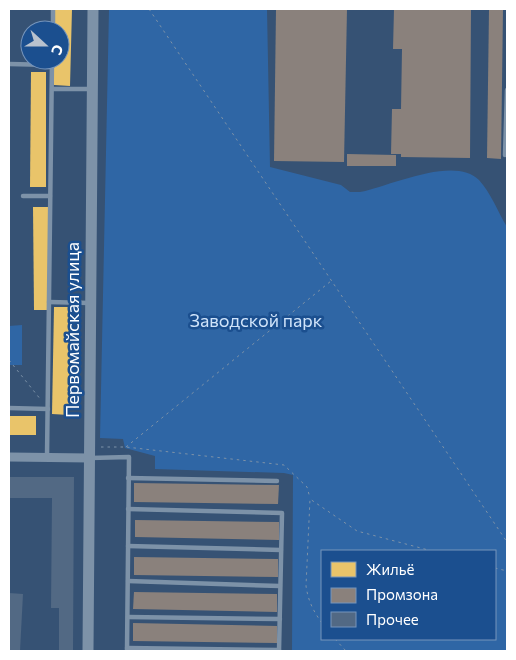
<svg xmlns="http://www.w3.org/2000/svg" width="516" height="660" font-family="Commissioner,sans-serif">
  <rect width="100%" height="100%" fill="#365274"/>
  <g fill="#2f66a5" fill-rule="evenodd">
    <path d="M109,9H267L270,167L341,185L350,192H360C390,186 455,155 479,180C491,193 498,212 507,227V651H292L293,475L284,473L155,469V456L125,448L123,439L100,438ZM322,551H495V639H322Z"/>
    <path d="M22,325V365H9V326Z"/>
  </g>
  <g fill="#e9c46a">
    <path d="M55,9H72L70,86L54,85V60H60V30H55Z"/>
    <path d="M31,72H46V187H30Z"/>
    <path d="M33,207H49V310H34Z"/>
    <path d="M54,307H72L69,415L52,414Z"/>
    <rect x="9" y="416" width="27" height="19"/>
  </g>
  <g fill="#8a817c">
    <path d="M276,9H347L344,162L274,161Z"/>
    <path d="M394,9H471L470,158L401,157V154H391L392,109H401L402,49H393Z"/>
    <path d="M489,9H503L501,159L487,158Z"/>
    <path d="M347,154L396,155V166H347Z"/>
    <path d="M134,483L279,485L278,504L134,502Z"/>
    <path d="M135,520L279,522V540L135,537Z"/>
    <path d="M134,557L278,559V577L134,575Z"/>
    <path d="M134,592L277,594V612L133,609Z"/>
    <path d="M133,623L277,626V643L133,641Z"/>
  </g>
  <g fill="#526984">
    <path d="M9,477H74L73,651H59V608H51L52,498H9Z"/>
    <path d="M9,593L23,594L20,651H9Z"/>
  </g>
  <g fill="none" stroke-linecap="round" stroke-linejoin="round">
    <g stroke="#7d92a8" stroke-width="1" stroke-dasharray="2.5 4" stroke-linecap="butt">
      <path d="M149,9L507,542"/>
      <path d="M9,360L41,400"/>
      <path d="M101,447H126L284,465L307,487L310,498"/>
      <path d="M126,447L331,281"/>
      <path d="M495,568L507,571"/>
      <path d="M322,623C313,611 308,600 306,586L310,499L357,531L432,551"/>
      <path d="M335,639L346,651"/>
    </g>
    <g stroke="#7d92a8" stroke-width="4.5">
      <path d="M53,30V9"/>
      <path d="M9,64L52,65"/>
      <path d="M52,89H93"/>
      <path d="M505,155L507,90"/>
      <path d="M23,196H50"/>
      <path d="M49,302L90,303"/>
      <path d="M9,408L48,409"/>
      <path d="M47,457L52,60"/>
      <path d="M90,458L129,457L127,651"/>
      <path d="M128,478L277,481"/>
      <path d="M128,509L282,513L279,651"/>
      <path d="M128,546L281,550"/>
      <path d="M128,581L280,586"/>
      <path d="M128,617L280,619"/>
      <path d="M127,648L279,650"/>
    </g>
    <path stroke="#7d92a8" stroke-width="9" d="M9,457L90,458"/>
    <path stroke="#7d92a8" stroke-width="11" d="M88,651L93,9"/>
  </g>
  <g text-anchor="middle" stroke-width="5" stroke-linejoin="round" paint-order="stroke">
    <g font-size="18" fill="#cfe3fa" stroke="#1b4f8f">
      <text x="256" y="327">Заводской парк</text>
    </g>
    <g font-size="18" fill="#fff" stroke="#1b4f8f">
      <text transform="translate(73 330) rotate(-90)" y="6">Первомайская улица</text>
    </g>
  </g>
  <rect width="516" height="660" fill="none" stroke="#ffffff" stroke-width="20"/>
  <rect x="321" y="550" width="175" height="90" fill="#1b4f8f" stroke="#7695bc"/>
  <rect x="331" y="562" width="25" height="15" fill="#e9c46a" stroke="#7695bc"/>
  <text x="366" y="575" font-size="15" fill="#ffffff">Жильё</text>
  <rect x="331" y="588" width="25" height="15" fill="#8a817c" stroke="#7695bc"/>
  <text x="366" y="600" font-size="15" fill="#ffffff">Промзона</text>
  <rect x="331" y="612" width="25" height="15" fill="#526984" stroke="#7695bc"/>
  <text x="366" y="625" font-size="15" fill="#ffffff">Прочее</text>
  <g transform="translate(45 45) rotate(111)"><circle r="24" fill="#1b4f8f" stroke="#7695bc"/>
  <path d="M0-4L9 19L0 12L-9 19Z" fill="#b9c2ce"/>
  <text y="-8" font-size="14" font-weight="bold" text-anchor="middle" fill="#ffffff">С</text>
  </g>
</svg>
